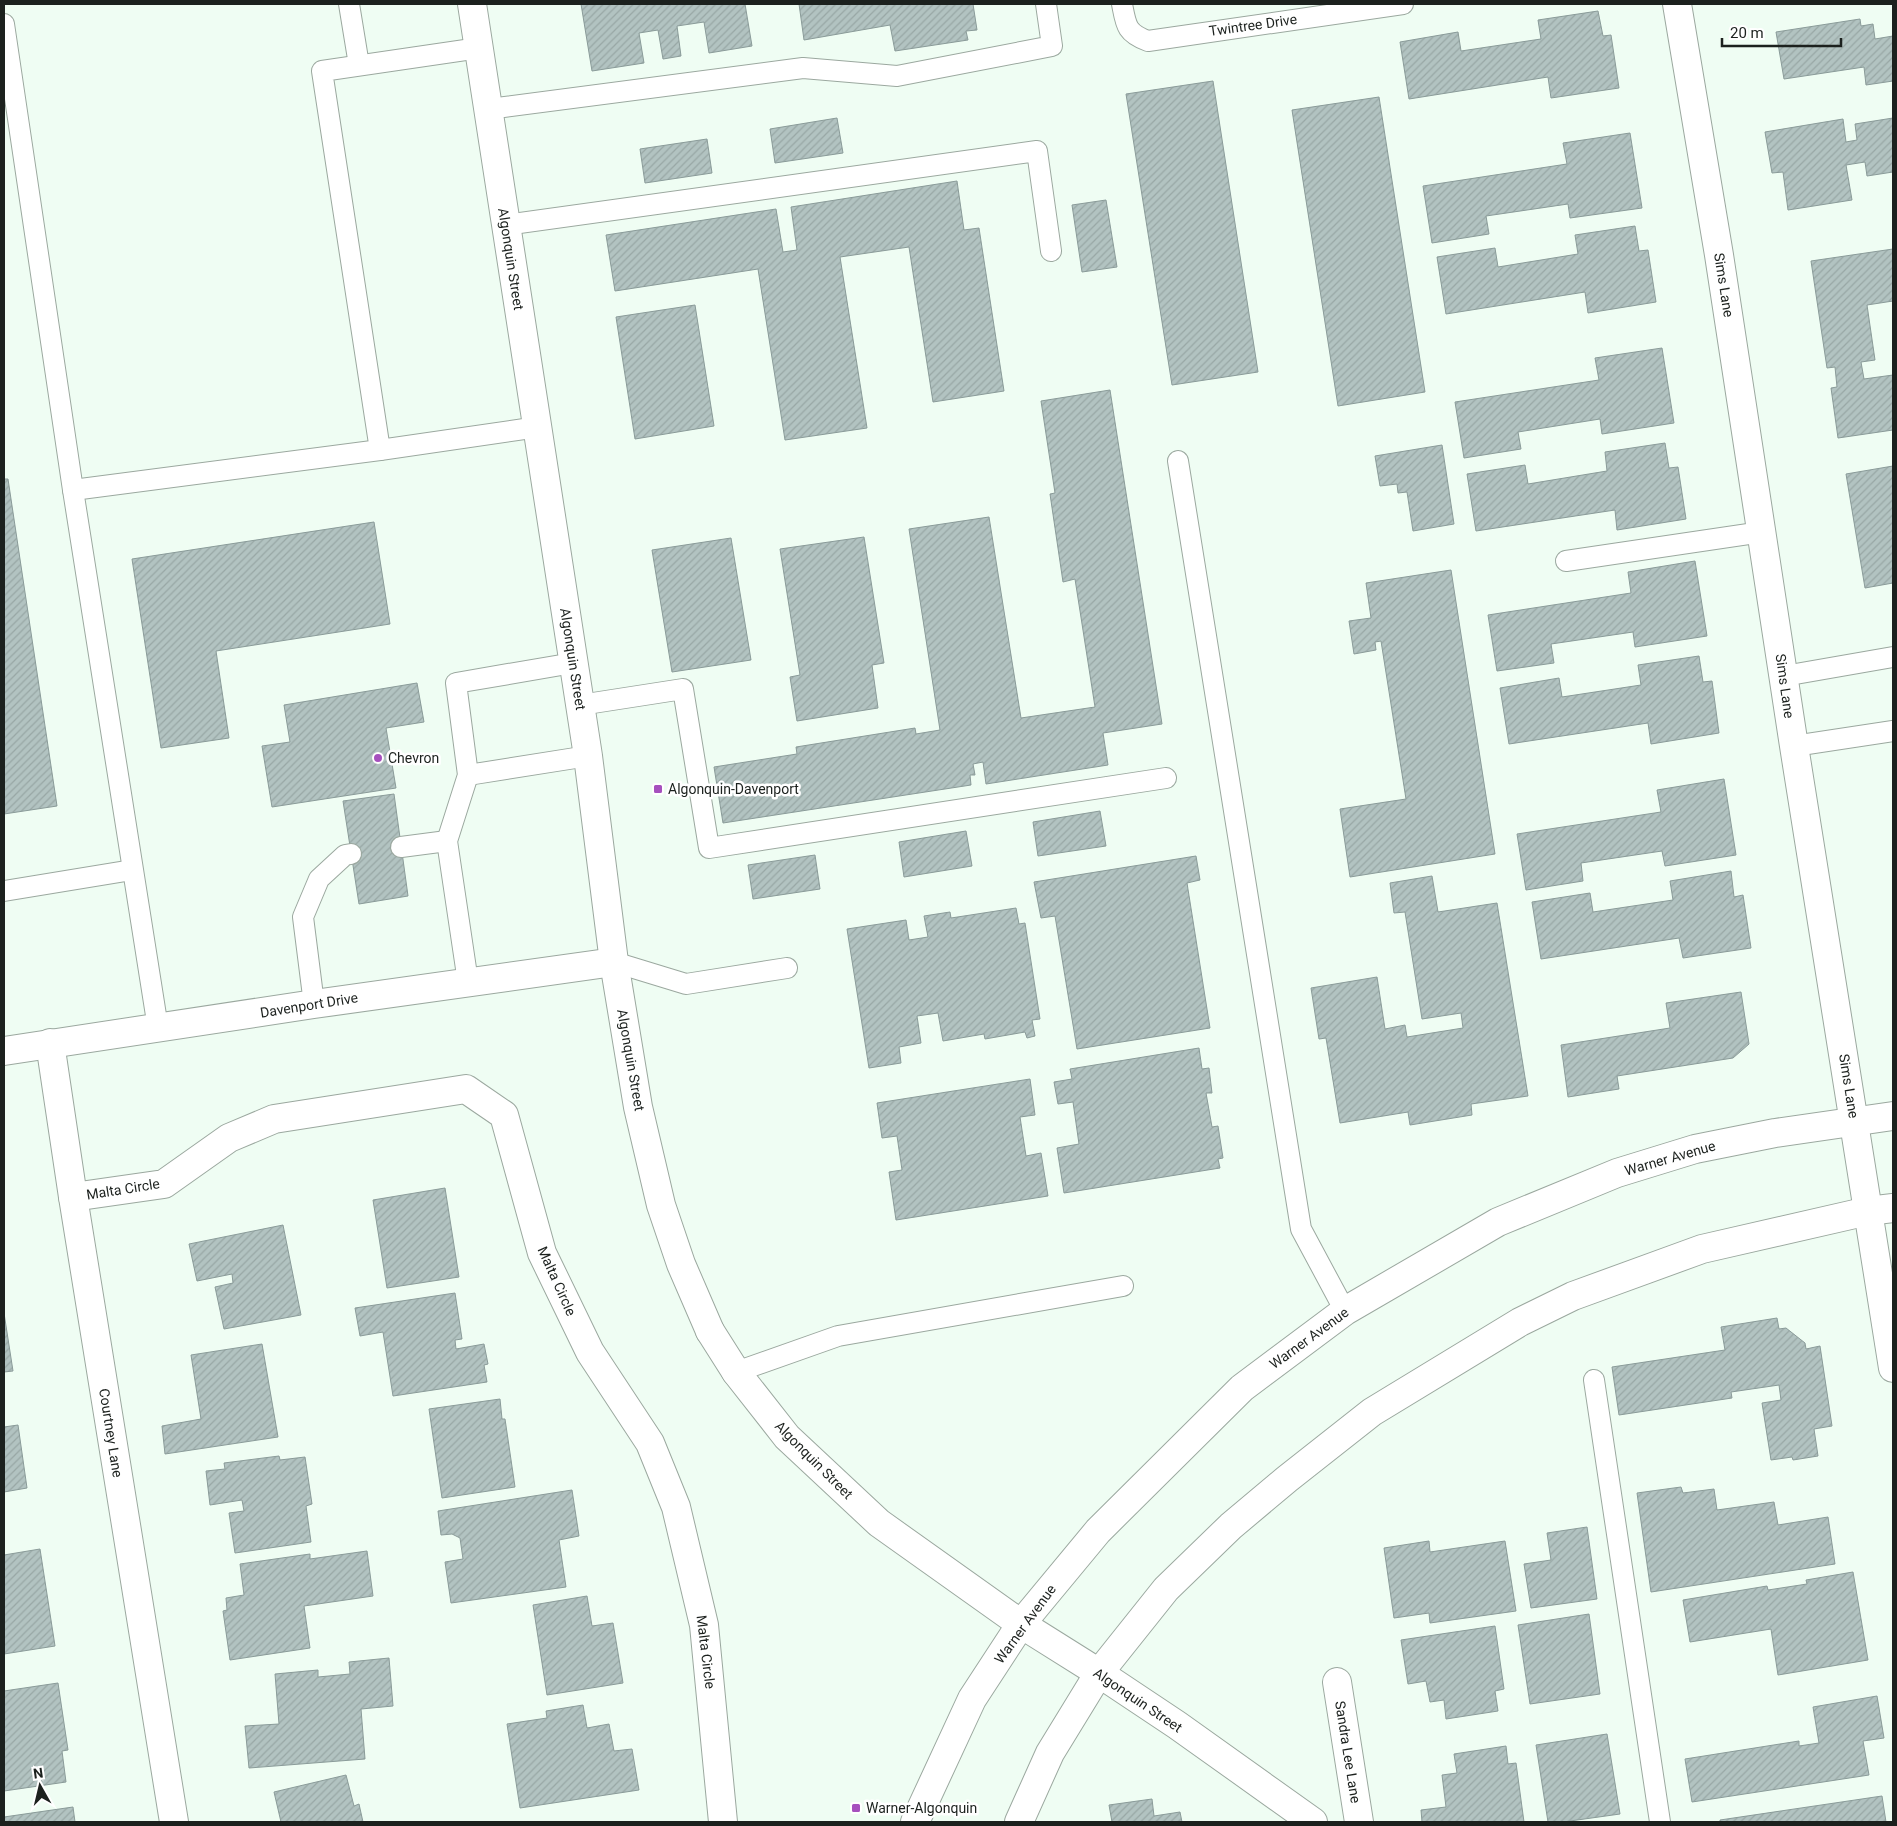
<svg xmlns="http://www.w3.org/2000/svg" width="1897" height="1826" font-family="Roboto,sans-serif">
  <defs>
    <pattern id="building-hatch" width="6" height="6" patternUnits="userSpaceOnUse" patternTransform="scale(1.25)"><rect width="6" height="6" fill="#b2c3c1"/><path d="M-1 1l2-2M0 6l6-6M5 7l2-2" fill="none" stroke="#98a7a5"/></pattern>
  </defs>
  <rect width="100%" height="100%" fill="#effdf3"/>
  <g fill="url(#building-hatch)" stroke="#8a9b99">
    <path d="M581,4H745L752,46L709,53L704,22L677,26L681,56L663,59L658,30L639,33L644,63L592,71Z"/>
    <path d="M799,4H973L977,30L966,31L968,40L895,51L890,25L804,40Z"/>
    <path d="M1598,11L1603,36L1611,35L1619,88L1551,98L1548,77L1409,99L1400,42L1458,32L1461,51L1541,39L1538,20Z"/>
    <path d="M1860,19L1861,26L1873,24L1875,39L1893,36V81L1866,85L1864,67L1784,79L1776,32Z"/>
    <path d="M1213,81L1258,372L1172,385L1126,94Z"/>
    <path d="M1379,97L1425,392L1338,406L1292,110Z"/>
    <path d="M837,118L843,153L775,163L770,129Z"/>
    <path d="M1893,118V172L1867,176L1865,162L1846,165L1852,200L1788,210L1783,172L1772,173L1765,132L1843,119L1846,142L1857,140L1855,124Z"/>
    <path d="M1630,133L1642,208L1570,218L1568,204L1486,216L1489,234L1432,243L1423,186L1567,164L1563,143Z"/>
    <path d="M707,139L712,173L645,183L640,149Z"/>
    <path d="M957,181L964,230L979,228L1004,391L933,402L909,247L840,257L867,428L785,440L758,269L615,291L606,235L776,209L783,252L797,250L791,207Z"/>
    <path d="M1106,200L1117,267L1082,272L1072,205Z"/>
    <path d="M1635,226L1639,251L1648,250L1656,302L1588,313L1585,292L1446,314L1437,257L1495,248L1498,267L1578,254L1575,235Z"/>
    <path d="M1893,249V301L1867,305L1875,360L1861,362L1864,379L1893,375V430L1838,438L1831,388L1837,387L1835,367L1827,368L1811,261Z"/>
    <path d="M695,305L714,426L635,439L616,317Z"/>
    <path d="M1662,348L1674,423L1602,434L1600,419L1518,432L1521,449L1464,458L1455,402L1599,380L1595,358Z"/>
    <path d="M1110,390L1162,724L1103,733L1108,765L986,784L983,762L973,764L975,775H970L971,785L723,823L714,767L797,754L796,747L915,728L916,734L940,730L909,529L989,517L1021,718L1095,707L1075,579L1063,582L1050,494L1055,493L1041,401Z"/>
    <path d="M1665,443L1669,468L1678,467L1686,519L1617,530L1615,510L1476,531L1467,474L1525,465L1528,484L1607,471L1605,452Z"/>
    <path d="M1442,445L1454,524L1413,531L1407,492L1398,493L1397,484L1380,486L1375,456Z"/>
    <path d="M1893,466V583L1865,588L1846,474Z"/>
    <path d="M4,479H8L57,806L4,814Z"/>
    <path d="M374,522L390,624L216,651L229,738L161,748L132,559Z"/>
    <path d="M864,537L884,663L872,665L878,708L797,721L790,677L800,675L780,549Z"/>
    <path d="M731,538L751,660L672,672L652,550Z"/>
    <path d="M1695,561L1707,636L1635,647L1633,632L1551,644L1554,663L1497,671L1488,615L1631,593L1628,572Z"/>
    <path d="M1451,570L1495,854L1350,877L1340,809L1406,799L1381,641L1375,642L1376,650L1354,654L1349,621L1371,618L1366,583Z"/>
    <path d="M1699,656L1703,682L1712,681L1719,733L1651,744L1648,723L1509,744L1500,688L1559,678L1562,697L1641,685L1638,665Z"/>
    <path d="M417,683L424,722L386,728L396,788L272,807L262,746L290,742L284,705Z"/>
    <path d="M1724,779L1736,855L1665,866L1662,851L1581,863L1583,881L1526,890L1517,834L1661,812L1657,790Z"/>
    <path d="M394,794L408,896L359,904L343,801Z"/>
    <path d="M1100,811L1106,846L1038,856L1033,822Z"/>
    <path d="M966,831L972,866L904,877L899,842Z"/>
    <path d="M815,855L820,889L753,899L748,865Z"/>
    <path d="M1196,856L1200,880L1187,883L1210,1028L1077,1049L1055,916L1041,918L1034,882Z"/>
    <path d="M1731,871L1734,897L1743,895L1751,948L1683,958L1679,938L1541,959L1532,902L1590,893L1593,912L1673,900L1670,881Z"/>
    <path d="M1432,876L1438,912L1497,903L1528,1096L1471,1104L1472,1115L1410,1125L1408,1112L1340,1123L1326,1038L1319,1039L1311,988L1377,977L1385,1029L1405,1025L1407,1037L1463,1028L1461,1013L1422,1019L1405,912L1394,913L1390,883Z"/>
    <path d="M1016,908L1019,924L1025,923L1040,1019L1032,1020L1035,1036L1027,1038L1025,1032L985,1039L984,1034L943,1041L938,1013L917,1016L921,1043L899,1047L901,1063L869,1068L847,929L906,920L909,940L928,937L924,916L950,912L951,918Z"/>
    <path d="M1741,992L1749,1044L1733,1058L1617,1076L1619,1089L1568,1097L1561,1045L1670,1028L1666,1003Z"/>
    <path d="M1199,1048L1202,1069L1209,1068L1212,1093H1206L1212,1127L1218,1126L1223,1158L1218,1159L1220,1168L1064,1193L1057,1148L1079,1144L1073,1102L1058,1104L1054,1082L1072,1079L1070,1069Z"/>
    <path d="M1030,1079L1035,1115L1020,1117L1026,1156L1041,1153L1048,1196L896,1220L889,1172L902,1170L897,1136L882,1138L877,1103Z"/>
    <path d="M445,1188L459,1277L387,1288L373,1200Z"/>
    <path d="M283,1225L301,1315L224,1329L215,1287L233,1283L232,1274L197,1281L189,1244Z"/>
    <path d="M455,1293L462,1339L455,1340L456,1349L484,1344L488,1364L484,1365L487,1382L393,1396L383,1332L360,1336L355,1308Z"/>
    <path d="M4,1313L13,1371L4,1372Z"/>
    <path d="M1777,1318L1779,1329L1786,1328L1805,1343L1806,1349L1820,1346L1832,1426L1814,1429L1818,1456L1793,1460L1792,1457L1771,1460L1762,1403L1781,1400L1779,1385L1731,1392L1732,1398L1619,1415L1612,1367L1725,1350L1721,1327Z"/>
    <path d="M262,1344L278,1437L165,1454L162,1426L201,1419L191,1355Z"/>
    <path d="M500,1399L502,1419H505L515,1487L442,1498L429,1409Z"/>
    <path d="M18,1425L27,1488L4,1492V1427Z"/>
    <path d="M279,1456L280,1460L305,1457L312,1504L306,1506L311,1542L235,1553L229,1513L244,1511L242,1500L210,1505L206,1471L225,1469L224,1463Z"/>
    <path d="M1681,1487L1683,1493L1714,1489L1717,1510L1774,1502L1778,1525L1828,1517L1835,1564L1651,1592L1637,1493Z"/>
    <path d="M572,1490L579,1536L559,1540L566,1587L451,1603L445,1562L463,1559L460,1538L452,1534L441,1535L438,1511Z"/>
    <path d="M1587,1527L1597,1599L1531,1608L1524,1564L1551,1560L1547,1533Z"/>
    <path d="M1429,1541L1430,1552L1505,1541L1516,1611L1430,1623L1429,1613L1394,1618L1384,1548Z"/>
    <path d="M40,1549L55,1646L4,1654V1555Z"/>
    <path d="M367,1551L373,1596L304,1606L310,1648L230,1660L223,1611L227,1610L226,1598L244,1595L240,1564L310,1554V1559Z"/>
    <path d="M1853,1572L1868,1660L1778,1675L1771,1629L1690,1642L1683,1600L1767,1586L1768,1590L1807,1584L1806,1580Z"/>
    <path d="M587,1596L592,1626L613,1623L623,1683L547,1695L533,1605Z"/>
    <path d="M1589,1614L1600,1694L1530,1704L1518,1625Z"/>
    <path d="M1495,1626L1504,1689L1495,1691L1498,1711L1446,1719L1444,1700L1430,1702L1426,1681L1408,1684L1401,1640Z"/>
    <path d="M389,1658L393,1706L361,1709L365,1759L249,1768L245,1726L279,1724L275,1674L318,1670V1677L350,1674L349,1662Z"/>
    <path d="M58,1683L68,1750L62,1751L66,1782L4,1791V1691Z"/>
    <path d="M1877,1696L1884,1738L1863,1741L1869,1775L1692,1802L1685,1759L1799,1741V1746L1819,1743L1813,1707Z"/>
    <path d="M583,1705L587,1728L609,1724L614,1751L632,1749L639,1790L520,1808L507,1724L547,1718L546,1711Z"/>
    <path d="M1607,1734L1620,1814L1563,1822H1548L1536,1745Z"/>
    <path d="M1506,1746L1508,1764L1516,1763L1524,1822H1422L1421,1810L1446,1807L1442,1775L1457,1773L1454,1754Z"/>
    <path d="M346,1775L354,1806L359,1804L363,1822H281L274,1792Z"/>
    <path d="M1882,1796L1886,1822H1720V1820Z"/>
    <path d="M1152,1799L1154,1816L1180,1812L1182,1822H1109H1112L1109,1805Z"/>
    <path d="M73,1807L75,1822H4V1817Z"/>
  </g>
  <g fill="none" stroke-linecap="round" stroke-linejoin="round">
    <defs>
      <g id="service">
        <path d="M349,4L359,65"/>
        <path d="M1122,4C1126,25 1126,33 1148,41L1403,4"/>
        <path d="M4,24L73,490L158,1028"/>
        <path d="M479,48L322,71L380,450L538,427"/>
        <path d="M489,109L803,68L897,76L1052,46L1046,4"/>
        <path d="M506,225L1037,151L1051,251"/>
        <path d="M1178,461L1301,1229L1345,1311"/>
        <path d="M73,490L380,450"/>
        <path d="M1566,561L1762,532"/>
        <path d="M1784,676L1893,657"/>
        <path d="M580,705L683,689L709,848L1166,778"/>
        <path d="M1794,746L1893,731"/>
        <path d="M468,775L588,756"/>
        <path d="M401,847L447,841"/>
        <path d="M4,891L132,870"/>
        <path d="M614,962L686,984L787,968"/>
        <path d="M468,982L447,841L468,775L456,683L573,663"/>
        <path d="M314,1004L303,917L319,879L345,855L351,854"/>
        <path d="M736,1372L838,1336L1123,1286"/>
        <path d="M1594,1380L1660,1822"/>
      </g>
      <g id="minor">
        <path d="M50,1043L73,1197L174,1822"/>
        <path d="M73,1197L164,1184L229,1138L274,1119L466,1089L504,1115L542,1253L590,1352L650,1443L676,1507L704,1625L723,1822"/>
        <path d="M1099,1673L1177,1725L1313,1822"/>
        <path d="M1337,1682L1359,1822"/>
      </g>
      <g id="tertiary">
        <path d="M1677,4L1719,255L1794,746L1893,1368"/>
        <path d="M4,1051L314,1004L614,962"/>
        <path d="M710,1331L736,1372"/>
      </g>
      <g id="secondary">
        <path d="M472,4L588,756L614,962L638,1107L661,1205L681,1264L710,1331"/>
        <path d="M736,1372L787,1437L879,1523L1021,1624L1099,1673"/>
      </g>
      <g id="primary">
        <path d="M915,1822L972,1699L1021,1624L1098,1531L1242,1388L1345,1311L1498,1222L1617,1173L1695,1149L1775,1133L1893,1116"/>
        <path d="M1019,1822L1050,1753L1099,1673L1166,1589L1231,1526L1287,1479L1372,1412L1520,1322L1573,1296L1702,1249L1868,1211L1893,1208"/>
      </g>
    </defs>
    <use href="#service" stroke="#9ba89f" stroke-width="22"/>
    <use href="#minor" stroke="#9ba89f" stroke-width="30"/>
    <use href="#tertiary" stroke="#9ba89f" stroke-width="30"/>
    <use href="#secondary" stroke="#9ba89f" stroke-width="30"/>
    <use href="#primary" stroke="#9ba89f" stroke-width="30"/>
    <use href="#service" stroke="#fff" stroke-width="20"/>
    <use href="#minor" stroke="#fff" stroke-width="28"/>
    <use href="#tertiary" stroke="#fff" stroke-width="28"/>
    <use href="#secondary" stroke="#fff" stroke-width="28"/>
    <use href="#primary" stroke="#fff" stroke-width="28"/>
  </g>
  <g fill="#a650be" stroke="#fff" stroke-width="2">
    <circle cx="378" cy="758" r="5"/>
    <rect x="653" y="784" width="10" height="10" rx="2.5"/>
    <rect x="851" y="1803" width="10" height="10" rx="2.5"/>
  </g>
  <g text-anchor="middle" stroke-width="5" stroke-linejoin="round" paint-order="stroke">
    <g font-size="14" fill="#1c211e" stroke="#fff">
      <text transform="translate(1253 25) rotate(-8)" y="5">Twintree Drive</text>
      <text transform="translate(511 259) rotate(81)" y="5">Algonquin Street</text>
      <text transform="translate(1724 285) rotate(81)" y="5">Sims Lane</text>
      <text transform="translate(573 659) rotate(81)" y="5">Algonquin Street</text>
      <text transform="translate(1785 686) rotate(82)" y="5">Sims Lane</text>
      <text transform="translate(309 1005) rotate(-9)" y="5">Davenport Drive</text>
      <text transform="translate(631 1060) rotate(80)" y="5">Algonquin Street</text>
      <text transform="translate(1849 1086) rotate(81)" y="5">Sims Lane</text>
      <text transform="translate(1670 1158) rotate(-16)" y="5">Warner Avenue</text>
      <text transform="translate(123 1189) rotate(-9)" y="5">Malta Circle</text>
      <text transform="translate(557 1281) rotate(66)" y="5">Malta Circle</text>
      <text transform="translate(1309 1338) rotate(-36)" y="5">Warner Avenue</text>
      <text transform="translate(111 1433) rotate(81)" y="5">Courtney Lane</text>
      <text transform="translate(814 1460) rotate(45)" y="5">Algonquin Street</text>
      <text transform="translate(1025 1624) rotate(-54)" y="5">Warner Avenue</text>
      <text transform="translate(706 1652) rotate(83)" y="5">Malta Circle</text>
      <text transform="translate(1138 1700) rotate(34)" y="5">Algonquin Street</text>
      <text transform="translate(1348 1752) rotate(81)" y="5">Sandra Lee Lane</text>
    </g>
    <g font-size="14" fill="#1c211e" stroke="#fff" text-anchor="start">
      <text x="388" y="763">Chevron</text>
      <text x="668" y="794">Algonquin-Davenport</text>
      <text x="866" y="1813">Warner-Algonquin</text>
    </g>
  </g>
  <rect width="1897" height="1826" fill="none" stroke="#1c211e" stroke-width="10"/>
  <g transform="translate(40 1786) rotate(352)" stroke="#ffffff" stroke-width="4" paint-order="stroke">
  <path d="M0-4L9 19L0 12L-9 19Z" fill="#1c211e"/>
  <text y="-8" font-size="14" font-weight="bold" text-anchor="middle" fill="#1c211e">N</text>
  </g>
  <path d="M1722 38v8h119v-8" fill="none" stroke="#1c211e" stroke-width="2.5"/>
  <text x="1730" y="38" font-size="15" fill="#1c211e" stroke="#ffffff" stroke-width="4" paint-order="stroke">20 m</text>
</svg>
